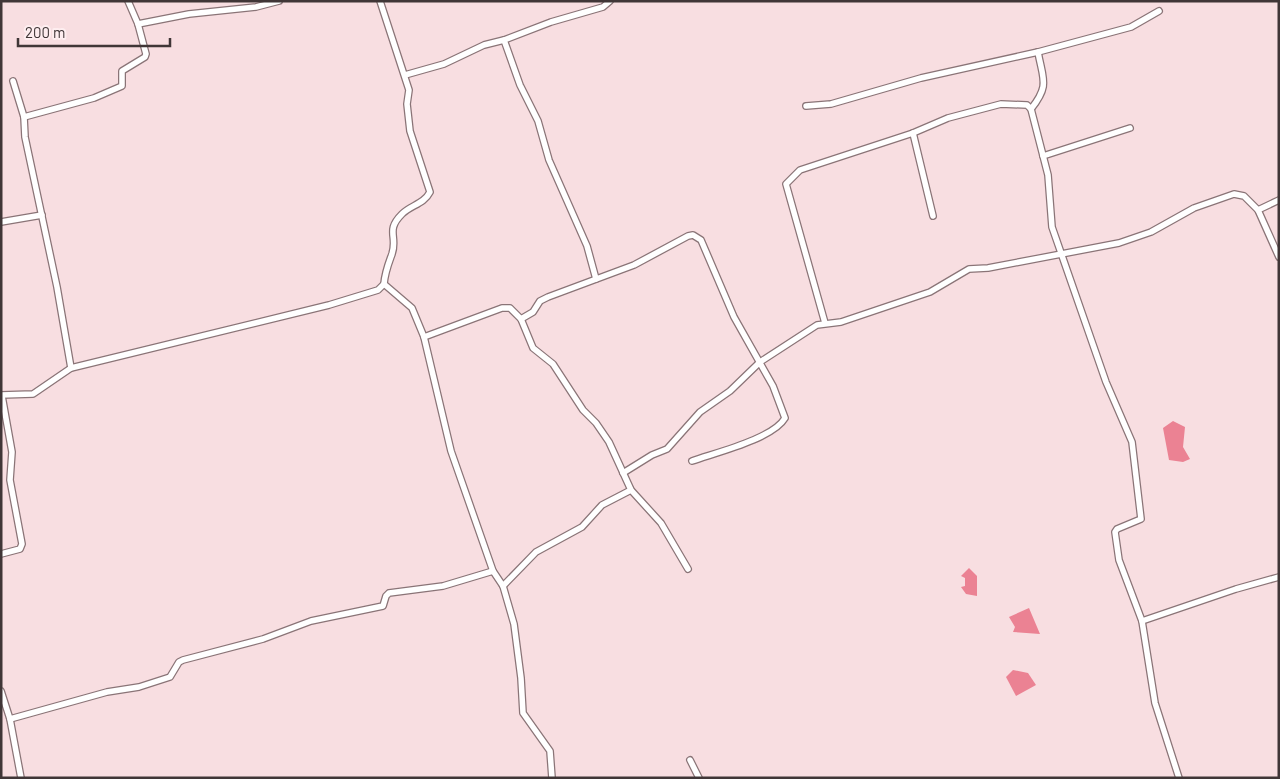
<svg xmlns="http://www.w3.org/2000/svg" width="1280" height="779" font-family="Barlow,sans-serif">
  <rect width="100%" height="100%" fill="#f8dee1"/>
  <g fill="#eb8293">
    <path d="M1173,421L1185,427L1183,447L1190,459L1183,462L1169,460L1163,428Z"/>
    <path d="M969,568L977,576V596L966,594L961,587L965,586V578L961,576Z"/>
    <path d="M1029,608L1040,634L1013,632L1015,627L1009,617Z"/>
    <path d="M1013,670L1028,673L1036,685L1016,696L1006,677Z"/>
  </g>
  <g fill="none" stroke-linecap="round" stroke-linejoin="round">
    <defs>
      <g id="street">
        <path d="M380,1L409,90L407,104L410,131L430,192C424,204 411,205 402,214C385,231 398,236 392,254C388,265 385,272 384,284L412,308L424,337L451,451L493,571L503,586L514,624L521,678L523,713L550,751L552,778"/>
        <path d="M138,24L189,14L256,7L279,1"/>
        <path d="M504,40L520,85L538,121L549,160L587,246L596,279"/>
        <path d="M405,75L444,64L484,45L504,40L551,22L603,7L610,1"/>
        <path d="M13,81L24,117L25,137L57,287L71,368"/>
        <path d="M806,106L831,104L921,78L1038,52L1131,27L1159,11"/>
        <path d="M1031,109C1050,85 1043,80 1038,52"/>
        <path d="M24,117L94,98L122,86V71L145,57L146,54L138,24L128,1"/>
        <path d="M913,133L933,216"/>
        <path d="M1043,156L1130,128"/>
        <path d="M1258,210L1279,200"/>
        <path d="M1,222L42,215"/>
        <path d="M521,319L533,312L540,301L548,297L634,265L688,236L693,235L701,240L734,317L773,386L785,418C773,439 714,453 692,461"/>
        <path d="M825,323L786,184L800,170L913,133L948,118L1001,104L1027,105L1031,109L1048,175L1052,227L1106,382L1132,442L1141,519L1117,529L1115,532L1119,560L1142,621L1155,703L1179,778"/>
        <path d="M424,337L502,308H510L521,319L533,348L553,364L583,410L596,423L609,442L631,490L661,523L688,569"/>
        <path d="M1,395L33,394L71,368L329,305L378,290L384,284"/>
        <path d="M623,473L652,455L667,449L700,412L730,391L760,362L817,325L841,322L930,292L969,269L988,268L1119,243L1151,232L1194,208L1234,194L1244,196L1258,210L1279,257"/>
        <path d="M1,554L20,549L22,544L10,480L12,452L2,396"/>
        <path d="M503,586L536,552L582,527L602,505L631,490"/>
        <path d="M1142,621L1236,589L1279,577"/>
        <path d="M1,691L10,719L21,778"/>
        <path d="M10,719L107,692L139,687L170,677L179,662L183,660L263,639L311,621L383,606L386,596L389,593L443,586L493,571"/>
        <path d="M690,760L699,778"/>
      </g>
    </defs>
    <use href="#street" stroke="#8a7477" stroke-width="8"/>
    <use href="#street" stroke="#fff" stroke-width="5.5"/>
  </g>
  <rect width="1280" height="779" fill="none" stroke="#403637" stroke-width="5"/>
  <path d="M18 38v8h152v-8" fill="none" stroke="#403637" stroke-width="2.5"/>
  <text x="25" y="38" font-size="15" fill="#403637" stroke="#feeef0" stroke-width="4" paint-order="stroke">200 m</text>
</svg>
